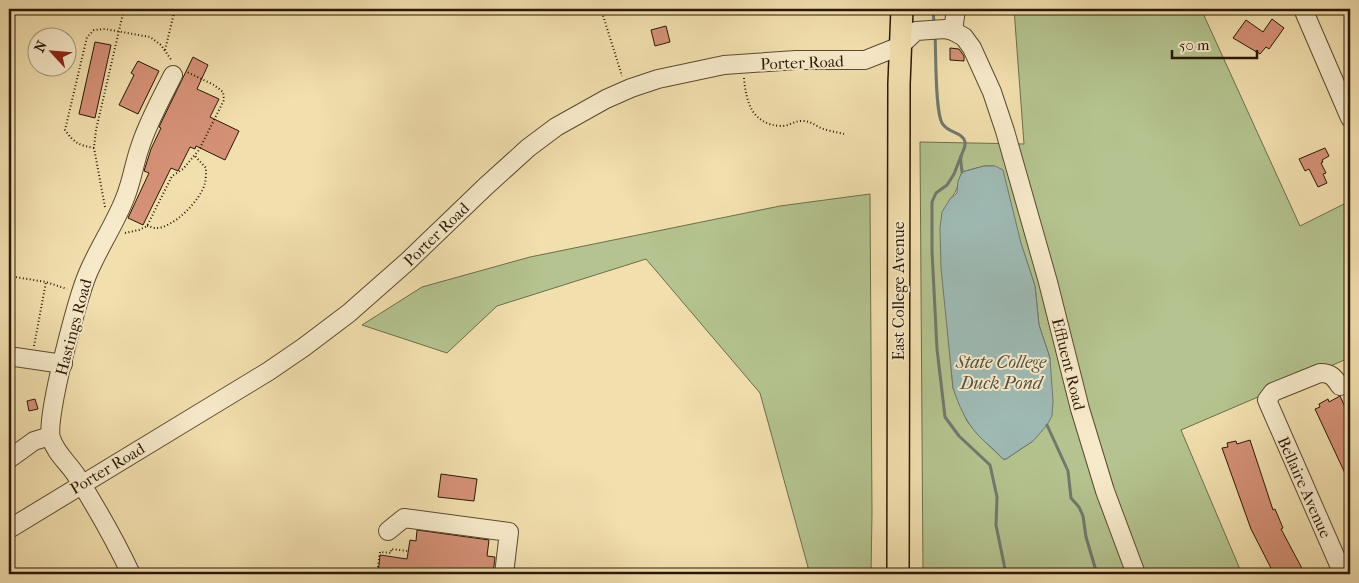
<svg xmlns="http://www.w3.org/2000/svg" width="1359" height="583" font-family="'IM FELL French Canon',serif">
  <rect width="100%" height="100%" fill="#f2dfae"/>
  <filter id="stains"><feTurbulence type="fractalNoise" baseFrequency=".004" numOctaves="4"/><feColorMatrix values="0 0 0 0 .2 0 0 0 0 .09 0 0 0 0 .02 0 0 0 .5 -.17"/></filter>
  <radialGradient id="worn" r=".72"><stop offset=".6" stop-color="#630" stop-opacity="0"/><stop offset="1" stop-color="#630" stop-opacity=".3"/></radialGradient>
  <g fill="#b4c38f" stroke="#6e6e4a" fill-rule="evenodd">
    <path d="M1014,9H1201L1300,226L1350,201V360L1349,358L1181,430L1242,574H923L920,142L1024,144ZM984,166H995L1035,286L1039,325L1050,358L1033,441L1006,459H1003L978,435L967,421L953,388L948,332L950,199C959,190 957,183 962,172Z"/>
    <path d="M870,194L872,513L871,574H807L808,567L760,393L646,259L497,306L447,353L362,325L422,287L530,257L780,206Z"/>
  </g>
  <path fill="#9ebab4" stroke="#6f796e" d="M984,166H995L1003,170L1021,243L1035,286L1039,325L1050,358L1053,401L1052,416L1047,425L1033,441L1006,459H1003C996,451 987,444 980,437C966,423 959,406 953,388L941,268L940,228L942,212L950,199L957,193L958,181L962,172Z"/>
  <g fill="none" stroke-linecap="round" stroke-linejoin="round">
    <g stroke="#6f796e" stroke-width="3">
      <path d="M933,9L934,23"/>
      <path d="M935,34C936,52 935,111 942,123C947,133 963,132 965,142C966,149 962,151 961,157C960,161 962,168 962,172"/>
      <path d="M961,156L954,174L947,185L936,193L932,202V251L937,349L945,417L959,436L990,465L997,497L996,525L1006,574"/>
      <path d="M1047,425L1068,471L1071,498L1079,507L1083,516L1086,537L1097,574"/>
    </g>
  </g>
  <g fill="#d59177" stroke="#291805">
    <path d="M1272,19L1284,28L1269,49L1266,47L1260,54L1233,38L1246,20L1263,32Z"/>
    <path d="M666,26L670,42L655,46L651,30Z"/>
    <path d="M95,42L111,45L95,118L79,114Z"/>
    <path d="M950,48L959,49L964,56V61L950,60Z"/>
    <path d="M193,57L208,65L197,89L219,99L210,117L239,131L225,160L196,146L195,149L190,147L178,171L171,168L143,225L128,218L149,173L144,171L151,149L161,128L159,127Z"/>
    <path d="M138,61L159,71L138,114L119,105L134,75L131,73Z"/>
    <path d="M1325,148L1329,156L1322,160L1323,162L1321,163L1326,173L1323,174L1327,183L1318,187L1309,169L1305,171L1299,159Z"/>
    <path d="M1340,396L1350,418V484L1315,409L1320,407L1319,404L1328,399L1329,402Z"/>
    <path d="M35,399L38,409L29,411L27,401Z"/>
    <path d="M1250,440L1273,510L1275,509L1283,528L1281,529L1305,574H1274L1251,529L1222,448L1228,447L1227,443L1236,441L1237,444Z"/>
    <path d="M441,474L477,479L474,501L438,497Z"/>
    <path d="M417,530L489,540L487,556L495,557L493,574H378L380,555L407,559L410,540L416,541Z"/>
  </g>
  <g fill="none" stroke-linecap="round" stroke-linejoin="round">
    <defs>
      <g id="minor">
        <path d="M1303,9L1350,118"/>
        <path d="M953,31L956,9"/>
        <path d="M15,357L63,364"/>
        <path d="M1340,386C1334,377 1331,373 1320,373L1273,392L1267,400L1343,574"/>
        <path d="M9,459L34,441L50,436"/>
        <path d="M9,529L269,371L304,347L349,313L408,261L485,187L528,148L556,127L606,99L631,88L658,79L724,65L796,60H865L900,46L916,31L945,29L953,31L964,37L972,48L992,92L1005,131L1048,282L1080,409L1105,491L1136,574"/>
        <path d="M388,531L404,518L509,532L504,574"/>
        <path d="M131,574C115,540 96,507 76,475C68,463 55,452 51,438C45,418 78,296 88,273C99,247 115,224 125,198C132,181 134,164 140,147C148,122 161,99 173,75"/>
      </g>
      <path id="major" d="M898,574L899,84L902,9"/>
    </defs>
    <use href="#minor" stroke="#5b4a2f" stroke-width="20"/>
    <use href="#major" stroke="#291805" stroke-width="24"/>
    <g stroke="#291805" stroke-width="2" stroke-dasharray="1 2.5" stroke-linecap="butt">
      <path d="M601,9L622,76"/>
      <path d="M165,50L175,9"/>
      <path d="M744,78C746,102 752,124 780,126C788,127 795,120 803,121C810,121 815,125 821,128C828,131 836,132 844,134"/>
      <path d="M94,148C79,145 74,143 65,130L87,37L94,30L105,29L150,37L161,45L172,61"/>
      <path d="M105,207L94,148L96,130L124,9"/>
      <path d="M147,226C150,226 152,228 155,228C173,229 201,200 205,183C206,179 206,173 206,168L195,156"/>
      <path d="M125,233L139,230L147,226L172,176L183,169L199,150L224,100L223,92L214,85L187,72"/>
      <path d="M9,276L46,282L67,289"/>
      <path d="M34,346L46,282"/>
      <path d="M9,432L12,429"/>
      <path d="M377,574L380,552L391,553V549L408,551"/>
    </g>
    <use href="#minor" stroke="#f7eaca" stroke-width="18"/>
    <use href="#major" stroke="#f2dfae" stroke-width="21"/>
  </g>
  <g text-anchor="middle" stroke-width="4" stroke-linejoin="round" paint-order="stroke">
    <g font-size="16" fill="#291805" stroke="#f7eaca">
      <text transform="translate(802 62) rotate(-2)" y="6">Porter Road</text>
      <text transform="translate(436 234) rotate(-44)" y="6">Porter Road</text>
      <text transform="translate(898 291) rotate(-90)" y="6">East College Avenue</text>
      <text transform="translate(73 327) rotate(-75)" y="6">Hastings Road</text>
      <text transform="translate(1069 364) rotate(76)" y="6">Effluent Road</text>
      <text transform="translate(107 468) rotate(-31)" y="6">Porter Road</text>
      <text transform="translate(1305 487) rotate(66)" y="6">Bellaire Avenue</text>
    </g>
    <g font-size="18" font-style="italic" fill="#525142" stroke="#f7eaca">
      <text x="1001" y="368">State College<tspan x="1001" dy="21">Duck Pond</tspan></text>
    </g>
  </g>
  <rect width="1359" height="583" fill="none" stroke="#f2dfae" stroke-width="30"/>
  <rect x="10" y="10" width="1339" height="563" fill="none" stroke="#291805" stroke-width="2.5"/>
  <rect x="15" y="15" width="1329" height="553" fill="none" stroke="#291805"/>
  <g transform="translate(52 52) rotate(296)"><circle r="24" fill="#f7eaca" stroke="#a5967b"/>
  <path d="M0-4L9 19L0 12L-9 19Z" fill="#8f2418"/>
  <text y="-8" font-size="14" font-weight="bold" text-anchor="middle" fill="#291805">N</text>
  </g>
  <path d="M1172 50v8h85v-8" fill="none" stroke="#291805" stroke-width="2.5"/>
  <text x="1179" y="50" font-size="15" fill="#291805" stroke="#f7eaca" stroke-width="4" paint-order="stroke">50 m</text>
  <rect width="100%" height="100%" filter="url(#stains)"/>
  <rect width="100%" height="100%" fill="url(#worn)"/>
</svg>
